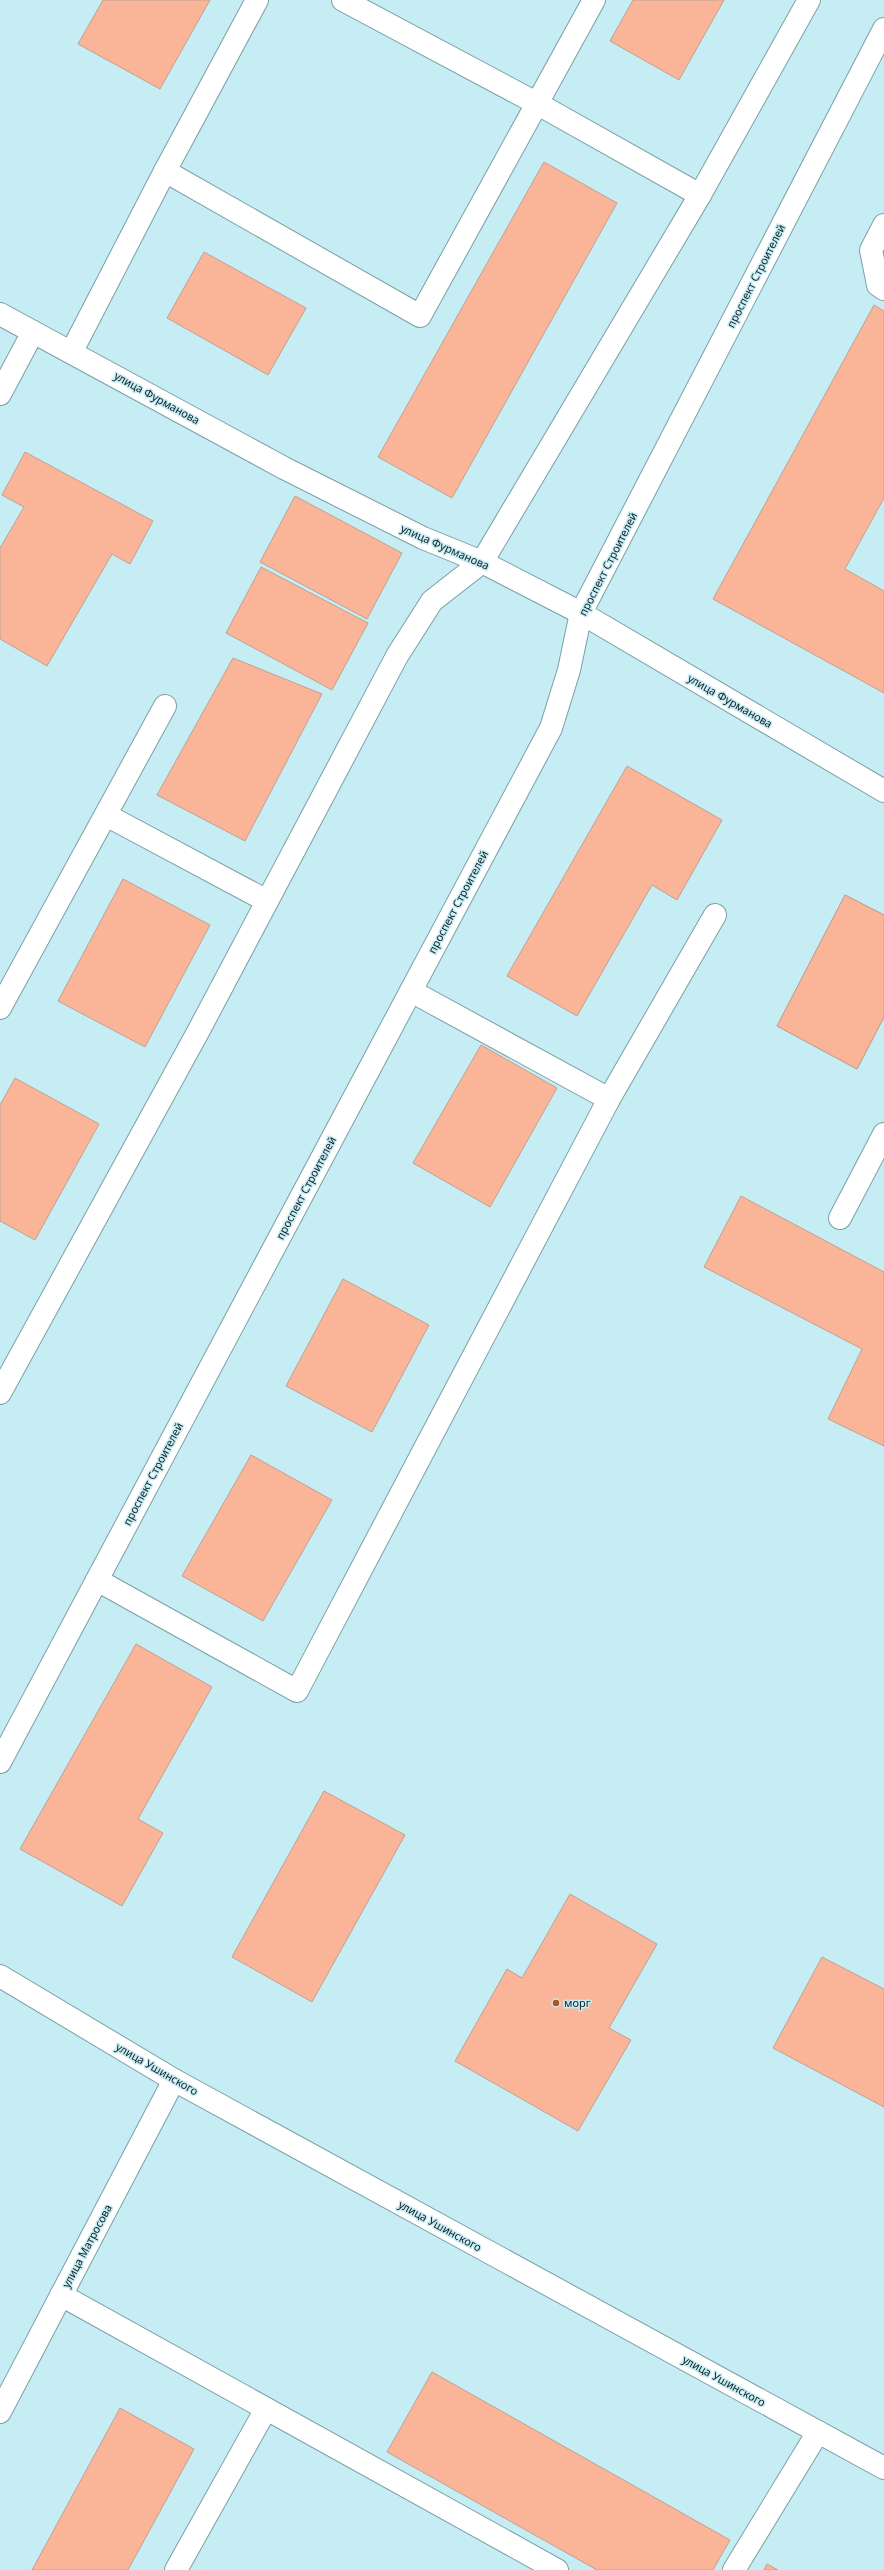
<svg xmlns="http://www.w3.org/2000/svg" width="884" height="2570" font-family="'Noto Sans',sans-serif">
  <rect width="100%" height="100%" fill="#c6edf4"/>
  <g fill="#fab498" stroke="#c0a194">
    <path d="M103,0H210L160,89L78,44Z"/>
    <path d="M633,0H724L679,80L610,41Z"/>
    <path d="M544,162L617,203L452,498L378,457Z"/>
    <path d="M204,252L306,308L268,375L167,318Z"/>
    <path d="M874,305L884,311V498L845,569L884,591V693L713,599Z"/>
    <path d="M25,452L153,521L130,564L112,554L47,666L0,639V548L24,507L2,495Z"/>
    <path d="M295,496L402,553L367,619L260,562Z"/>
    <path d="M261,567L368,623L332,690L226,633Z"/>
    <path d="M233,658L322,694L245,841L157,795Z"/>
    <path d="M627,766L722,820L677,900L652,885L577,1016L507,976Z"/>
    <path d="M123,879L210,925L145,1047L58,1001Z"/>
    <path d="M845,895L884,915V1017L857,1069L777,1026Z"/>
    <path d="M845,895L884,915V1017L857,1069L777,1026Z"/>
    <path d="M481,1045L557,1088L490,1207L413,1163Z"/>
    <path d="M15,1078L99,1124L35,1240L0,1221V1105Z"/>
    <path d="M741,1196L884,1272V1446L828,1419L862,1349L704,1267Z"/>
    <path d="M343,1279L429,1325L372,1432L286,1386Z"/>
    <path d="M251,1455L332,1500L263,1621L182,1576Z"/>
    <path d="M136,1644L212,1687L138,1819L163,1833L122,1906L20,1849Z"/>
    <path d="M324,1791L405,1835L312,2002L232,1957Z"/>
    <path d="M570,1894L657,1944L609,2028L631,2040L578,2131L455,2061L507,1969L522,1978Z"/>
    <path d="M822,1957L884,1989V2107L773,2048Z"/>
    <path d="M432,2372L730,2540L713,2570H597L387,2452Z"/>
    <path d="M120,2408L194,2449L128,2570H32Z"/>
    <path d="M767,2564L778,2570H764Z"/>
  </g>
  <g fill="none" stroke-linecap="round" stroke-linejoin="round">
    <defs>
      <g id="minor">
        <path d="M343,0L538,104L700,195"/>
        <path d="M165,171L420,316L594,0"/>
        <path d="M884,225L871,250L878,285L884,289"/>
        <path d="M0,314L284,468L423,538L482,562L581,613L884,791"/>
        <path d="M72,351L165,171L257,0"/>
        <path d="M0,394L33,332"/>
        <path d="M106,815L267,901"/>
        <path d="M0,1008L165,706"/>
        <path d="M609,1099L715,915"/>
        <path d="M840,1218L884,1134"/>
        <path d="M0,1393L199,1030L397,656L432,601L482,562L700,195L809,0"/>
        <path d="M97,1580L297,1691L609,1099L411,991"/>
        <path d="M0,1762L551,728L569,670L581,613L884,29"/>
        <path d="M0,1976L174,2080L884,2468"/>
        <path d="M61,2295L557,2570"/>
        <path d="M0,2412L174,2080"/>
        <path d="M176,2570L266,2409"/>
        <path d="M734,2570L818,2432"/>
      </g>
    </defs>
    <use href="#minor" stroke="#7a9fa6" stroke-width="24"/>
    <use href="#minor" stroke="#fff" stroke-width="22"/>
  </g>
  <circle fill="#b44f1f" stroke="#c6edf4" stroke-width="1.5" cx="556" cy="2003" r="4"/>
  <g text-anchor="middle" stroke-width="3" stroke-linejoin="round" paint-order="stroke">
    <g font-size="11" fill="#132124" stroke="#c6edf4">
      <text transform="translate(756 276) rotate(-63)" y="4">проспект Строителей</text>
      <text transform="translate(157 398) rotate(29)" y="4">улица Фурманова</text>
      <text transform="translate(445 547) rotate(24)" y="4">улица Фурманова</text>
      <text transform="translate(608 564) rotate(-63)" y="4">проспект Строителей</text>
      <text transform="translate(730 701) rotate(30)" y="4">улица Фурманова</text>
      <text transform="translate(458 902) rotate(-62)" y="4">проспект Строителей</text>
      <text transform="translate(306 1188) rotate(-62)" y="4">проспект Строителей</text>
      <text transform="translate(153 1474) rotate(-62)" y="4">проспект Строителей</text>
      <text transform="translate(157 2069) rotate(30)" y="4">улица Ушинского</text>
      <text transform="translate(440 2226) rotate(29)" y="4">улица Ушинского</text>
      <text transform="translate(87 2246) rotate(-62)" y="4">улица Матросова</text>
      <text transform="translate(724 2381) rotate(29)" y="4">улица Ушинского</text>
    </g>
    <g font-size="11" fill="#132124" stroke="#c6edf4" text-anchor="start">
      <text x="564" y="2007">морг</text>
    </g>
  </g>
</svg>
